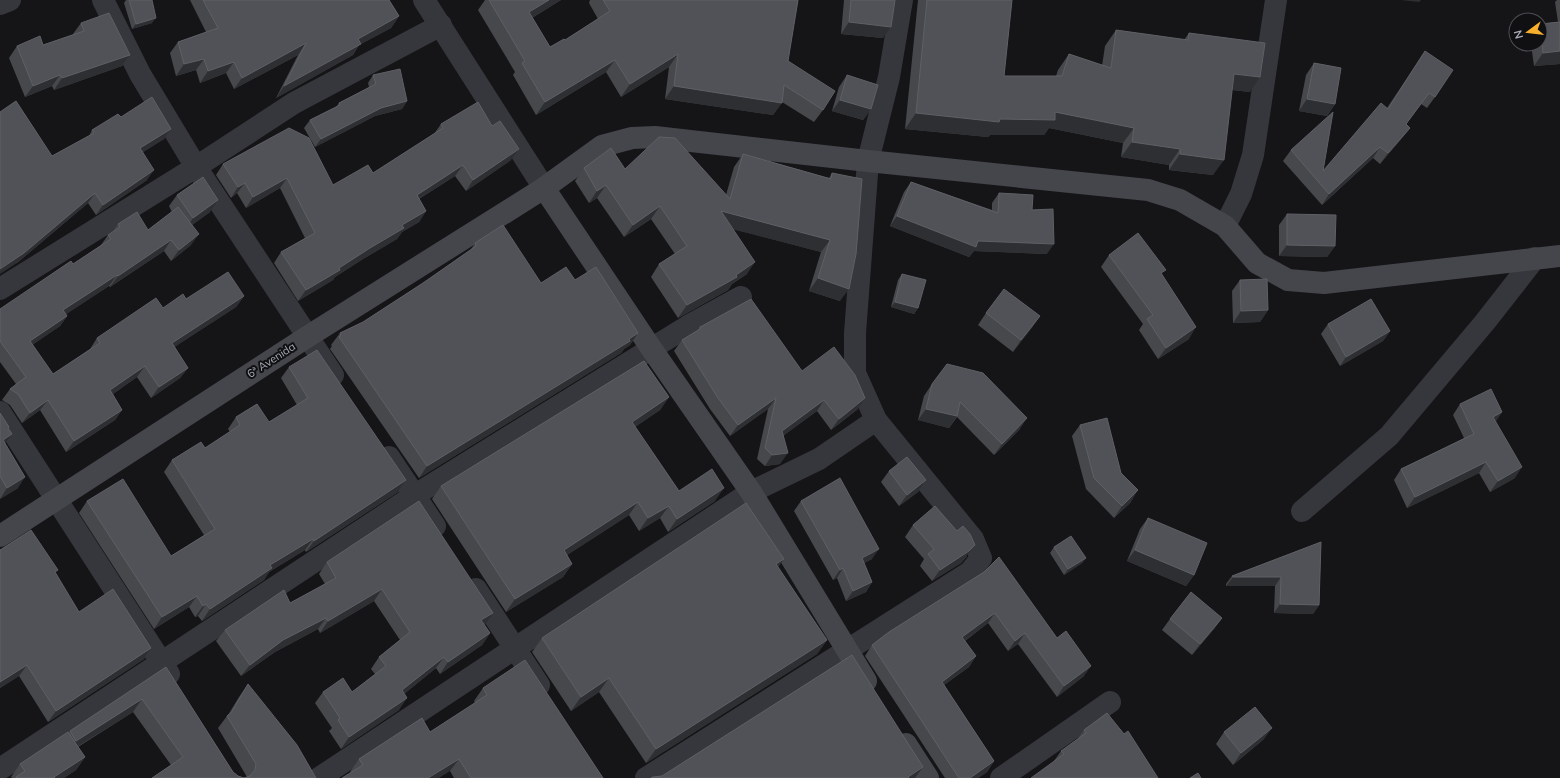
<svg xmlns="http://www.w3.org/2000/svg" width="1560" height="778" font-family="Mulish,sans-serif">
  <rect width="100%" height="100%" fill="#151517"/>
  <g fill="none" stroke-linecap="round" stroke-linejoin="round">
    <g stroke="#36373c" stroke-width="22">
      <path d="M103,0L140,74L196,167L333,375"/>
      <path d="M424,0L544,188"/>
      <path d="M0,4L10,0"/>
      <path d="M1225,226L1241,194L1253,155L1276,0"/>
      <path d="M0,289L196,167L294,103L441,25"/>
      <path d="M0,412L169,674"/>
      <path d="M389,457L435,526"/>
      <path d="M1302,511L1389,436L1485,322L1535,258"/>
      <path d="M476,589L539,685"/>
      <path d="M0,769L415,495L688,326L741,297"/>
      <path d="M319,778L751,492L819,459L876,420"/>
      <path d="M646,778L970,572L981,558L973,539L876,420L855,373V333L868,161L889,77L902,0"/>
      <path d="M1001,778L1110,702"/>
    </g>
    <g stroke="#44464c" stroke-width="22">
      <path d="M544,188L651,348L751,492L866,681"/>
      <path d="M0,536L307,337L544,188L602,146L632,138L655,137L868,161L1148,190L1180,200L1225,226L1257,263L1288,280L1324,283L1560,256"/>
      <path d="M906,744L928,778"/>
    </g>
  </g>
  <g fill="#46484c">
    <path d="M126,0H152V23L132,29L124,3Z"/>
    <path d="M190,0H389L399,16L391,28L359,45L353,55L276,98L298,55L234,89L226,73L200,83L196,70L176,76L170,53L178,42L206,32Z"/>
    <path d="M485,0H561L532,18L550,47L565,40L598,19L589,3L590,0H798L788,61L823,110L814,122L782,102L773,115L665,99L669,67L621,97L606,72L536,115L513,75L515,72L478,10Z"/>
    <path d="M844,0H895L883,38L841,34Z"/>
    <path d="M918,0H1012L1004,76H1056L1058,70L1069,54L1102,66L1105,46L1116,30L1184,40L1189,33L1250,92L1232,90L1213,175L1169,170V165L1121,157L1123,143L1049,128L1044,135H990L988,137L905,129Z"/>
    <path d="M1557,0H1560V64L1534,66L1531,44H1540V24L1558,22L1555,2Z"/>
    <path d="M81,23L130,55L122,66L54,90L52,86L25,97L9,58L17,46L43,45L73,35V34Z"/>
    <path d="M1425,51L1435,97L1427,108L1421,104L1406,124L1410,128L1402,138L1380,164L1373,158L1322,205L1283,161L1291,150L1323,171L1387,108Z"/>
    <path d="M1314,63L1335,104L1327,116L1299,111L1306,75Z"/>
    <path d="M373,75L407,101L402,109L375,116L315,147L304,128L310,120L336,107L339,103L369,87L368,83Z"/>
    <path d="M847,75L871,109L863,120L832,111L839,87Z"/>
    <path d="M121,117L171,129L164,139L143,152L147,180L96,215L88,203L17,263L52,156L89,136L92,130Z"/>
    <path d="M441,124L511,160L466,191L455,176L419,199L426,211L419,222L402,232L397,239L363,259L335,277L333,280L298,301L274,263L281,252L305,238L280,188L246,208L237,193L231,198L216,175L223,164L333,185L373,173L434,134Z"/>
    <path d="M743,154L829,178L832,173L840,301L809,291L821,252L733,229L747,274L732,284L728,290L678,318L651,277L659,264L675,254L651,219L624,237L597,198L589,203L575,181L584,168L625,169L726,195L734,167Z"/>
    <path d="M911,182L992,210V203L999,193L1047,254L974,251L969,257L890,226L904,192Z"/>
    <path d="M177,195L210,212L192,225L191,245L171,261L164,251L110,287L109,286L66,314L67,316L60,326L32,345L53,374L90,349L97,338L186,299L244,296L236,307L174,347L188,368L180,378L151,398L137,377L113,394L122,410L115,420L66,452L40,410L22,423L10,405L2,400L10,389L16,384L0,362V309L73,264L101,245L108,235L112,233L118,224L148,230L172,212L169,206Z"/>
    <path d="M1287,214L1335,246L1327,257L1279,256V225Z"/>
    <path d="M475,243L541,283L575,280L638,333L630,345L624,349L621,353L419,478L330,349L332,346L331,345L340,333L363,322L423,283L470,251Z"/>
    <path d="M1109,255L1162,274L1189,339L1158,359L1139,330L1143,324L1101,267Z"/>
    <path d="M902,274L918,308L914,314L891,307L898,280Z"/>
    <path d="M1240,280L1268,310L1260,322L1233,323L1232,291Z"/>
    <path d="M986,313L1040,316L1013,352L978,325Z"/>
    <path d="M1328,324L1390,331L1383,341L1340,366L1321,334Z"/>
    <path d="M700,327L802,371L858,409L831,430L817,411L784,435L780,464L765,466L757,459L768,409L730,436L710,409L674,351L682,340L697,331Z"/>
    <path d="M289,367L406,480L398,492L306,552L305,550L269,572L264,580L202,621L198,616L195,617L189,607L154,629L79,513L87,501L171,556L204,535L164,472L172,460L205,448L230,432L228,429L236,417L269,422L297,405L281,378Z"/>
    <path d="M932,384L1020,429L994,455L957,417L949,428L918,420L924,396Z"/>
    <path d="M669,397L660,410L635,427L679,491L715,501L668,532L660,518L639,531L629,515L567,555L572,564L563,577L506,612L432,499L441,486Z"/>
    <path d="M1460,404L1502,412L1495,422L1515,478L1490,492L1479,473L1407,508L1394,480L1401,469L1464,438L1453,415Z"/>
    <path d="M0,413L8,429L5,443L18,488L0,499Z"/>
    <path d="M1080,425L1121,473L1131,502L1114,518L1086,489L1072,436Z"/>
    <path d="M889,471L926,480L918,492L899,506L881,482Z"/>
    <path d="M801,501L872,559L864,563L872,582L866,592L846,601L837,578L833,580L794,511Z"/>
    <path d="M1148,518L1194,575L1186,586L1127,561L1140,529Z"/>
    <path d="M913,525L967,556L961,563L932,581L920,566L924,559L905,537Z"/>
    <path d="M1321,542L1319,605L1313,614L1274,613L1275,586H1226V584L1232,576Z"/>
    <path d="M1054,547L1086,558L1082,563L1064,575L1050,553Z"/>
    <path d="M0,550L55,573L79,612L151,648L144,659L48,722L19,676L0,688Z"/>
    <path d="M327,562L484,625L490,633L482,645L440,674L436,668L404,694L399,710L341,749L329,731L332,728L315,703L323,692H352L375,674L371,669L379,657L400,640L374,601L320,633L318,629L275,652L241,676L216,641L225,630L290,603L325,584L319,574Z"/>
    <path d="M984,572L1084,676L1057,697L1018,644L1008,651L988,623L965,641L976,656L969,667L944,685L994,761L987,772L978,778H945L865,656L872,645Z"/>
    <path d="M1222,618L1214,629L1192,655L1162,630L1170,619Z"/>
    <path d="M542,638L827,640L817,654L646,763L599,692L571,711L532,652Z"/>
    <path d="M166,667L233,772L238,776L244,778L247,777L218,728L227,716L228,715L239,697L248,684L316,778H152L171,765L133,712L78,747L85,757L76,770L64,778H12L11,777L20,764L69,733L70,731Z"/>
    <path d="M483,688L603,778H454L450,771L350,772L359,759L430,732L475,703L474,701Z"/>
    <path d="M1084,730L1158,778L1054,761L1061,751L1076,741Z"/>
    <path d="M1224,732L1264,739L1233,765L1216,744Z"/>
  </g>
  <g fill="#2e2f32">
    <path d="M549,0H561L520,25L529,12Z"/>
    <path d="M1401,0H1421L1419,2Z"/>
    <path d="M399,16L391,28L359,45L353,55L276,98L284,86L358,39Z"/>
    <path d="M156,18L152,23L132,29L136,24Z"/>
    <path d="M849,22L891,27L883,38L841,34Z"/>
    <path d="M306,43L298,55L234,89L242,78Z"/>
    <path d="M1560,51V64L1534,66L1543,53Z"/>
    <path d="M678,54L669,67L621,97L630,84Z"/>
    <path d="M130,55L122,66L54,90L62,78Z"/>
    <path d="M204,59L196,70L176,76L184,64Z"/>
    <path d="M615,60L606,72L536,115L545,102Z"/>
    <path d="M234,62L226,73L200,83L208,71Z"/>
    <path d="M1234,74L1260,77L1250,92L1224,89Z"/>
    <path d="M60,75L52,86L25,97L33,86Z"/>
    <path d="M674,86L782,103L773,115L665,99Z"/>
    <path d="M1307,99L1335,104L1327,116L1299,111Z"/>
    <path d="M840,100L871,109L863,120L832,111Z"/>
    <path d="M407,101L402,109L375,116L315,147L321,139L381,108Z"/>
    <path d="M1055,112L1134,128L1123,143L1049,128L1044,135H990L988,137L905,129L916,113L1000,119Z"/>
    <path d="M1410,128L1402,138L1380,164L1388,153Z"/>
    <path d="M171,129L164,139L134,158L140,148Z"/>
    <path d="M1132,142L1180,149L1169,165L1121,157Z"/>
    <path d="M1380,147L1373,158L1322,205L1329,194Z"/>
    <path d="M519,149L511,160L466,191L473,180Z"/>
    <path d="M1180,154L1224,160L1213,175L1169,170Z"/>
    <path d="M463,165L455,176L409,205L417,195Z"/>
    <path d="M154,170L147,180L96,215L103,205Z"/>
    <path d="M287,178L280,188L246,208L253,197Z"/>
    <path d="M245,183L237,193L231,198L238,187Z"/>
    <path d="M606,185L597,198L589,203L597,191Z"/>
    <path d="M95,193L88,203L17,263L0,274V269Z"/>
    <path d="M218,200L210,212L185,230L193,218Z"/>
    <path d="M660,206L651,219L624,237L633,225Z"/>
    <path d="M426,211L419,222L402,232L397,239L363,259L335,277L333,280L298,301L306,290L339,268L402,225Z"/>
    <path d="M721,211L830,240L821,252L712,224Z"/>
    <path d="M897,216L978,241L1054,244L1047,254L974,251L969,257L890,226Z"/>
    <path d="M199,234L191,245L171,261L179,250Z"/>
    <path d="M171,240L164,251L110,287L118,276Z"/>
    <path d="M1287,245L1335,246L1327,257L1279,256Z"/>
    <path d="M755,262L747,274L732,284L728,290L678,318L687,305L736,275Z"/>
    <path d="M117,275L109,286L56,321L63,310Z"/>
    <path d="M818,278L849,289L840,301L809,291Z"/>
    <path d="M244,296L236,307L164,354L172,343Z"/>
    <path d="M895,302L918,308L914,314L891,307Z"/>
    <path d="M1268,310L1260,322L1233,323L1241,311Z"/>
    <path d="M67,316L60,326L22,352L30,341Z"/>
    <path d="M1040,316L1032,328L1013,352L1021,340Z"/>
    <path d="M1196,327L1189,339L1158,359L1166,348Z"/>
    <path d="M1390,331L1383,341L1340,366L1346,357Z"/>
    <path d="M638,333L630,345L624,349L621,353L419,478L427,466Z"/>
    <path d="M145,366L137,377L103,401L110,390Z"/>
    <path d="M188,368L180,378L151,398L159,387Z"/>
    <path d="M669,397L660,410L623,435L632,422Z"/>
    <path d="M776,398L768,409L730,436L738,425Z"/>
    <path d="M865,398L858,409L831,430L839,419Z"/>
    <path d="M48,400L40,410L22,423L30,413Z"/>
    <path d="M824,400L817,411L775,442L782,431Z"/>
    <path d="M926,409L957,416L949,428L918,420Z"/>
    <path d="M122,410L115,420L66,452L74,441Z"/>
    <path d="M1502,412L1495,423L1493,417Z"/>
    <path d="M1027,418L1020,429L994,455L1002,444Z"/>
    <path d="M12,434L4,445L3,440Z"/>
    <path d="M788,453L780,464L765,466L772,455Z"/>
    <path d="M1486,462L1479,473L1407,508L1415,497Z"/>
    <path d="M1522,467L1515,478L1490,492L1498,481Z"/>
    <path d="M25,477L18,488L0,499L7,488Z"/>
    <path d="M406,480L398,492L306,552L314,541Z"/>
    <path d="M926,480L918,492L899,506L907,495Z"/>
    <path d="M724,488L715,501L668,532L677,519Z"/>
    <path d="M1138,490L1131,502L1114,518L1122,506Z"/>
    <path d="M638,502L629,515L555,563L564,550Z"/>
    <path d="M669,506L660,518L639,531L648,518Z"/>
    <path d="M313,539L305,550L269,572L264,580L202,621L210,609L270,565Z"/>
    <path d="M975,545L961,563L932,581L940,570Z"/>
    <path d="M879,549L872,559L855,568L862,558Z"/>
    <path d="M1135,550L1194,575L1186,586L1127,561Z"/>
    <path d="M1086,558L1082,563L1064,575L1068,569Z"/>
    <path d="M784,559L774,573L776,564Z"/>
    <path d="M572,564L563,577L506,612L515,599Z"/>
    <path d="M843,568L837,578L833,580L840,570Z"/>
    <path d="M1233,577H1281L1275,586H1226Z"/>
    <path d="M872,582L866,592L846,601L853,591Z"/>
    <path d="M382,589L374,601L320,633L328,621Z"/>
    <path d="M197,596L189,607L154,629L162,617Z"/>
    <path d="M206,604L198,616L195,617L203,606Z"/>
    <path d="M1280,604L1319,605L1313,614L1274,613Z"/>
    <path d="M493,613L485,625L473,632L481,620Z"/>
    <path d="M995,613L988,623L955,648L962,637Z"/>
    <path d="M326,618L318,629L275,652L241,676L250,665L283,640Z"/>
    <path d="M1222,618L1214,629L1192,655L1200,644Z"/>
    <path d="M490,633L482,645L440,674L448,662Z"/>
    <path d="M1025,633L1018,644L1008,651L1015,641Z"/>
    <path d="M827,640L817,654L646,763L656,749Z"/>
    <path d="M151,648L144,659L48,722L56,711Z"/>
    <path d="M976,656L969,667L934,692L942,682Z"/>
    <path d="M444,657L436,668L394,702L402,690Z"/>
    <path d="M27,665L19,676L0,688V682Z"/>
    <path d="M1091,666L1084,676L1057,697L1064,686Z"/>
    <path d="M609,678L599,692L571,711L581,697Z"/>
    <path d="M407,698L399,710L341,749L349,737Z"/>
    <path d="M142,699L133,712L67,753L76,741Z"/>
    <path d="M1272,728L1264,739L1233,765L1241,753Z"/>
    <path d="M85,757L76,770L64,778H53Z"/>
    <path d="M459,759L450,771L439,778H428Z"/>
    <path d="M994,761L987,772L978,778H970Z"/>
    <path d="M923,767L915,778H908V777Z"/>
  </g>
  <g fill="#515258" stroke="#5e6066">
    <path d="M129,0H152L156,18L136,24Z"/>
    <path d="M203,0H389L399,16L358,39L361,44L284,86L306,43L242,78L234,62L208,71L204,59L184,64L178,42L218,28Z"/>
    <path d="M489,0H549L529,12L550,47L564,39L565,40L610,11L603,0H798L788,61L835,91L823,110L784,85L782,103L674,86L678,54L630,84L615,60L545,102L522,63L525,61Z"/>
    <path d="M851,0H895L891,27L849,22Z"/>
    <path d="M927,0H1012L1004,76H1062L1069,54L1111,68L1116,30L1188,40L1189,33L1265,43L1260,77L1234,74L1224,160L1180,154V149L1132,142L1134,128L1055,112V120L1000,119L999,122L916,113Z"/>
    <path d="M109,13L130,55L62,78L60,75L33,86L17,46L40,36L43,45L84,31L81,23Z"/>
    <path d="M1560,22V51L1543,53L1540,24Z"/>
    <path d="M1425,51L1453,70L1435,97L1429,93L1406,124L1410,128L1388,153L1380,147L1329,194L1291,150L1333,112L1323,171L1381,103L1388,109Z"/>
    <path d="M1314,63L1341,68L1335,104L1307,99Z"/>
    <path d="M400,69L407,101L381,108L321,139L310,120L340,105L339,103L376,84L373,75Z"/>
    <path d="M847,75L878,85L871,109L840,100Z"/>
    <path d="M152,97L171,129L140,148L154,170L103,205L95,193L24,253L0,269V112L16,101L52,156L94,133L92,130L118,114L121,117Z"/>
    <path d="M478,102L492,126L500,121L519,149L473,180L463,165L417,195L426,211L402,225L404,228L370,248L339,268L340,270L306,290L281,252L315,233L287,178L253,197L245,183L238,187L223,164L289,128L309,138L333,185L368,165L373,173L443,128L441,124Z"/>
    <path d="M659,137L675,138L730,199L743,154L831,179L832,173L862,179L856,254L849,289L818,278L830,240L721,211L755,262L736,275L737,277L687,305L659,264L687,246L660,206L633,225L606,185L597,191L584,168L611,148L625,169Z"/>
    <path d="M203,177L218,200L193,218L177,195Z"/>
    <path d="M911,182L998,213L999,193L1033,195L1032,210L1053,209L1054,244L978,241L976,247L897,216Z"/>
    <path d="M178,207L199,234L179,250L171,240L118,276L117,275L63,310L67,316L30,341L53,374L100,343L97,338L156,298L163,308L183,294L186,299L228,272L244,296L172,343L188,368L159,387L145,366L110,390L122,410L74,441L48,400L30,413L18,394L10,389L26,377L0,341V309L71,261L73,264L111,239L108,235L120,227L118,224L137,212L148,230Z"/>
    <path d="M1287,214L1336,215L1335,246L1287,245Z"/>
    <path d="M503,225L541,283L566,267L575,280L596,267L638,333L629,339L630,341L427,466L339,337L341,335L340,333L363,322L423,283L476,246L475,243Z"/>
    <path d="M1138,233L1166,270L1161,273L1196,327L1166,348L1147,319L1153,315L1109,255Z"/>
    <path d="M902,274L926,280L918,308L895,302Z"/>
    <path d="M1267,279L1268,310L1241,311L1240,280Z"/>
    <path d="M1004,289L1040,316L1021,340L986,313Z"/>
    <path d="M751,299L802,371L834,347L855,375L865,398L839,419L824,400L782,431L788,453L772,455L765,448L776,398L738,425L718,398L682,340L700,329V327L702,326Z"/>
    <path d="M1371,299L1390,331L1346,357L1328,324Z"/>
    <path d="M317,350L406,480L314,541L313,539L270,565L272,568L210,609L206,604L203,606L197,596L162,617L87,501L123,479L171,556L215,529L172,460L201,442L205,448L240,425L236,417L257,404L269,422L308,398L289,367Z"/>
    <path d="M644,361L669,397L632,422L679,491L712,469L724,488L677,519L669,506L648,518L638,502L564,550L572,564L515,599L441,486Z"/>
    <path d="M947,364L983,373L1027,418L1002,444L960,402L957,416L926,409L932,384Z"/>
    <path d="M1491,389L1502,412L1493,417L1522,467L1498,481L1486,462L1415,497L1401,469L1474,434L1460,404Z"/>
    <path d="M0,413L9,427L8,428L12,434L3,440L25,477L7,488L0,476Z"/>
    <path d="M1107,418L1121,473L1138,490L1122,506L1094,478L1080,425Z"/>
    <path d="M907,457L926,480L907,495L889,471Z"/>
    <path d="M840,478L879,549L862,558L872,582L853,591L843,568L840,570L801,501Z"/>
    <path d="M419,501L493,613L481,620L490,633L448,662L444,657L402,690L407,698L349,737L338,720L340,718L323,692L343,678L352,692L386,666L379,657L410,632L382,589L328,621L326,618L283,640L250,665L225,630L284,590L290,603L336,578L327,562Z"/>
    <path d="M746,503L784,559L776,564L827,640L656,749L609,678L581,697L542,638Z"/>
    <path d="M935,506L957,531L963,526L970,534L975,545L969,551L940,570L928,554L934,549L913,525Z"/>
    <path d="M1148,518L1207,543L1194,575L1135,550Z"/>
    <path d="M31,530L58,570L55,572L79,612L113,589L151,648L56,711L27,665L0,682V550Z"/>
    <path d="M1071,536L1086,558L1068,569L1054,547Z"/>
    <path d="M1321,542L1319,605L1280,604L1281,577H1233L1232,576Z"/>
    <path d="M999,557L1057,638L1066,631L1091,666L1064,686L1025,633L1015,641L995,613L962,637L976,656L942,682L994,761L970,778H959L872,645L889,632L984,572Z"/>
    <path d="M1191,592L1222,618L1200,644L1170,619Z"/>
    <path d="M852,655L923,767L908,777L909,778H651L653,777L662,776Z"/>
    <path d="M525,660L603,778H471L459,759L428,778H342L363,765L359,759L422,718L430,732L487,695L483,688Z"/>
    <path d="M166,667L233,772L238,776L244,778L250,776L255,770L256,764L227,716L231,713L248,684L297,745L316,778H152L183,757L142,699L76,741L70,731Z"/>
    <path d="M1255,707L1272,728L1241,753L1224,732Z"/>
    <path d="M1107,713L1124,734L1128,731L1158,778H1031L1064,754L1061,751L1086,733L1084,730Z"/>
    <path d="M68,732L85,757L54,777L55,778H16V777L25,771L20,764Z"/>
    <path d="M1198,773L1201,778H1190Z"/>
  </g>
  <g text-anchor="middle" stroke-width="4" stroke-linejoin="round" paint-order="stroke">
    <g font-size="11" fill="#a6acb7" stroke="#101012">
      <text transform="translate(271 360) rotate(-33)" y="4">6ª Avenida</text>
    </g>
  </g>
  <g transform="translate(1528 32) rotate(255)"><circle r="19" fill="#101012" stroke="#4c4e54"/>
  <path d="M0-3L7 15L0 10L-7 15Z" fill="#f8af2b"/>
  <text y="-6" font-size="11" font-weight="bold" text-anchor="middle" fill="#a6acb7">N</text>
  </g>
</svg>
